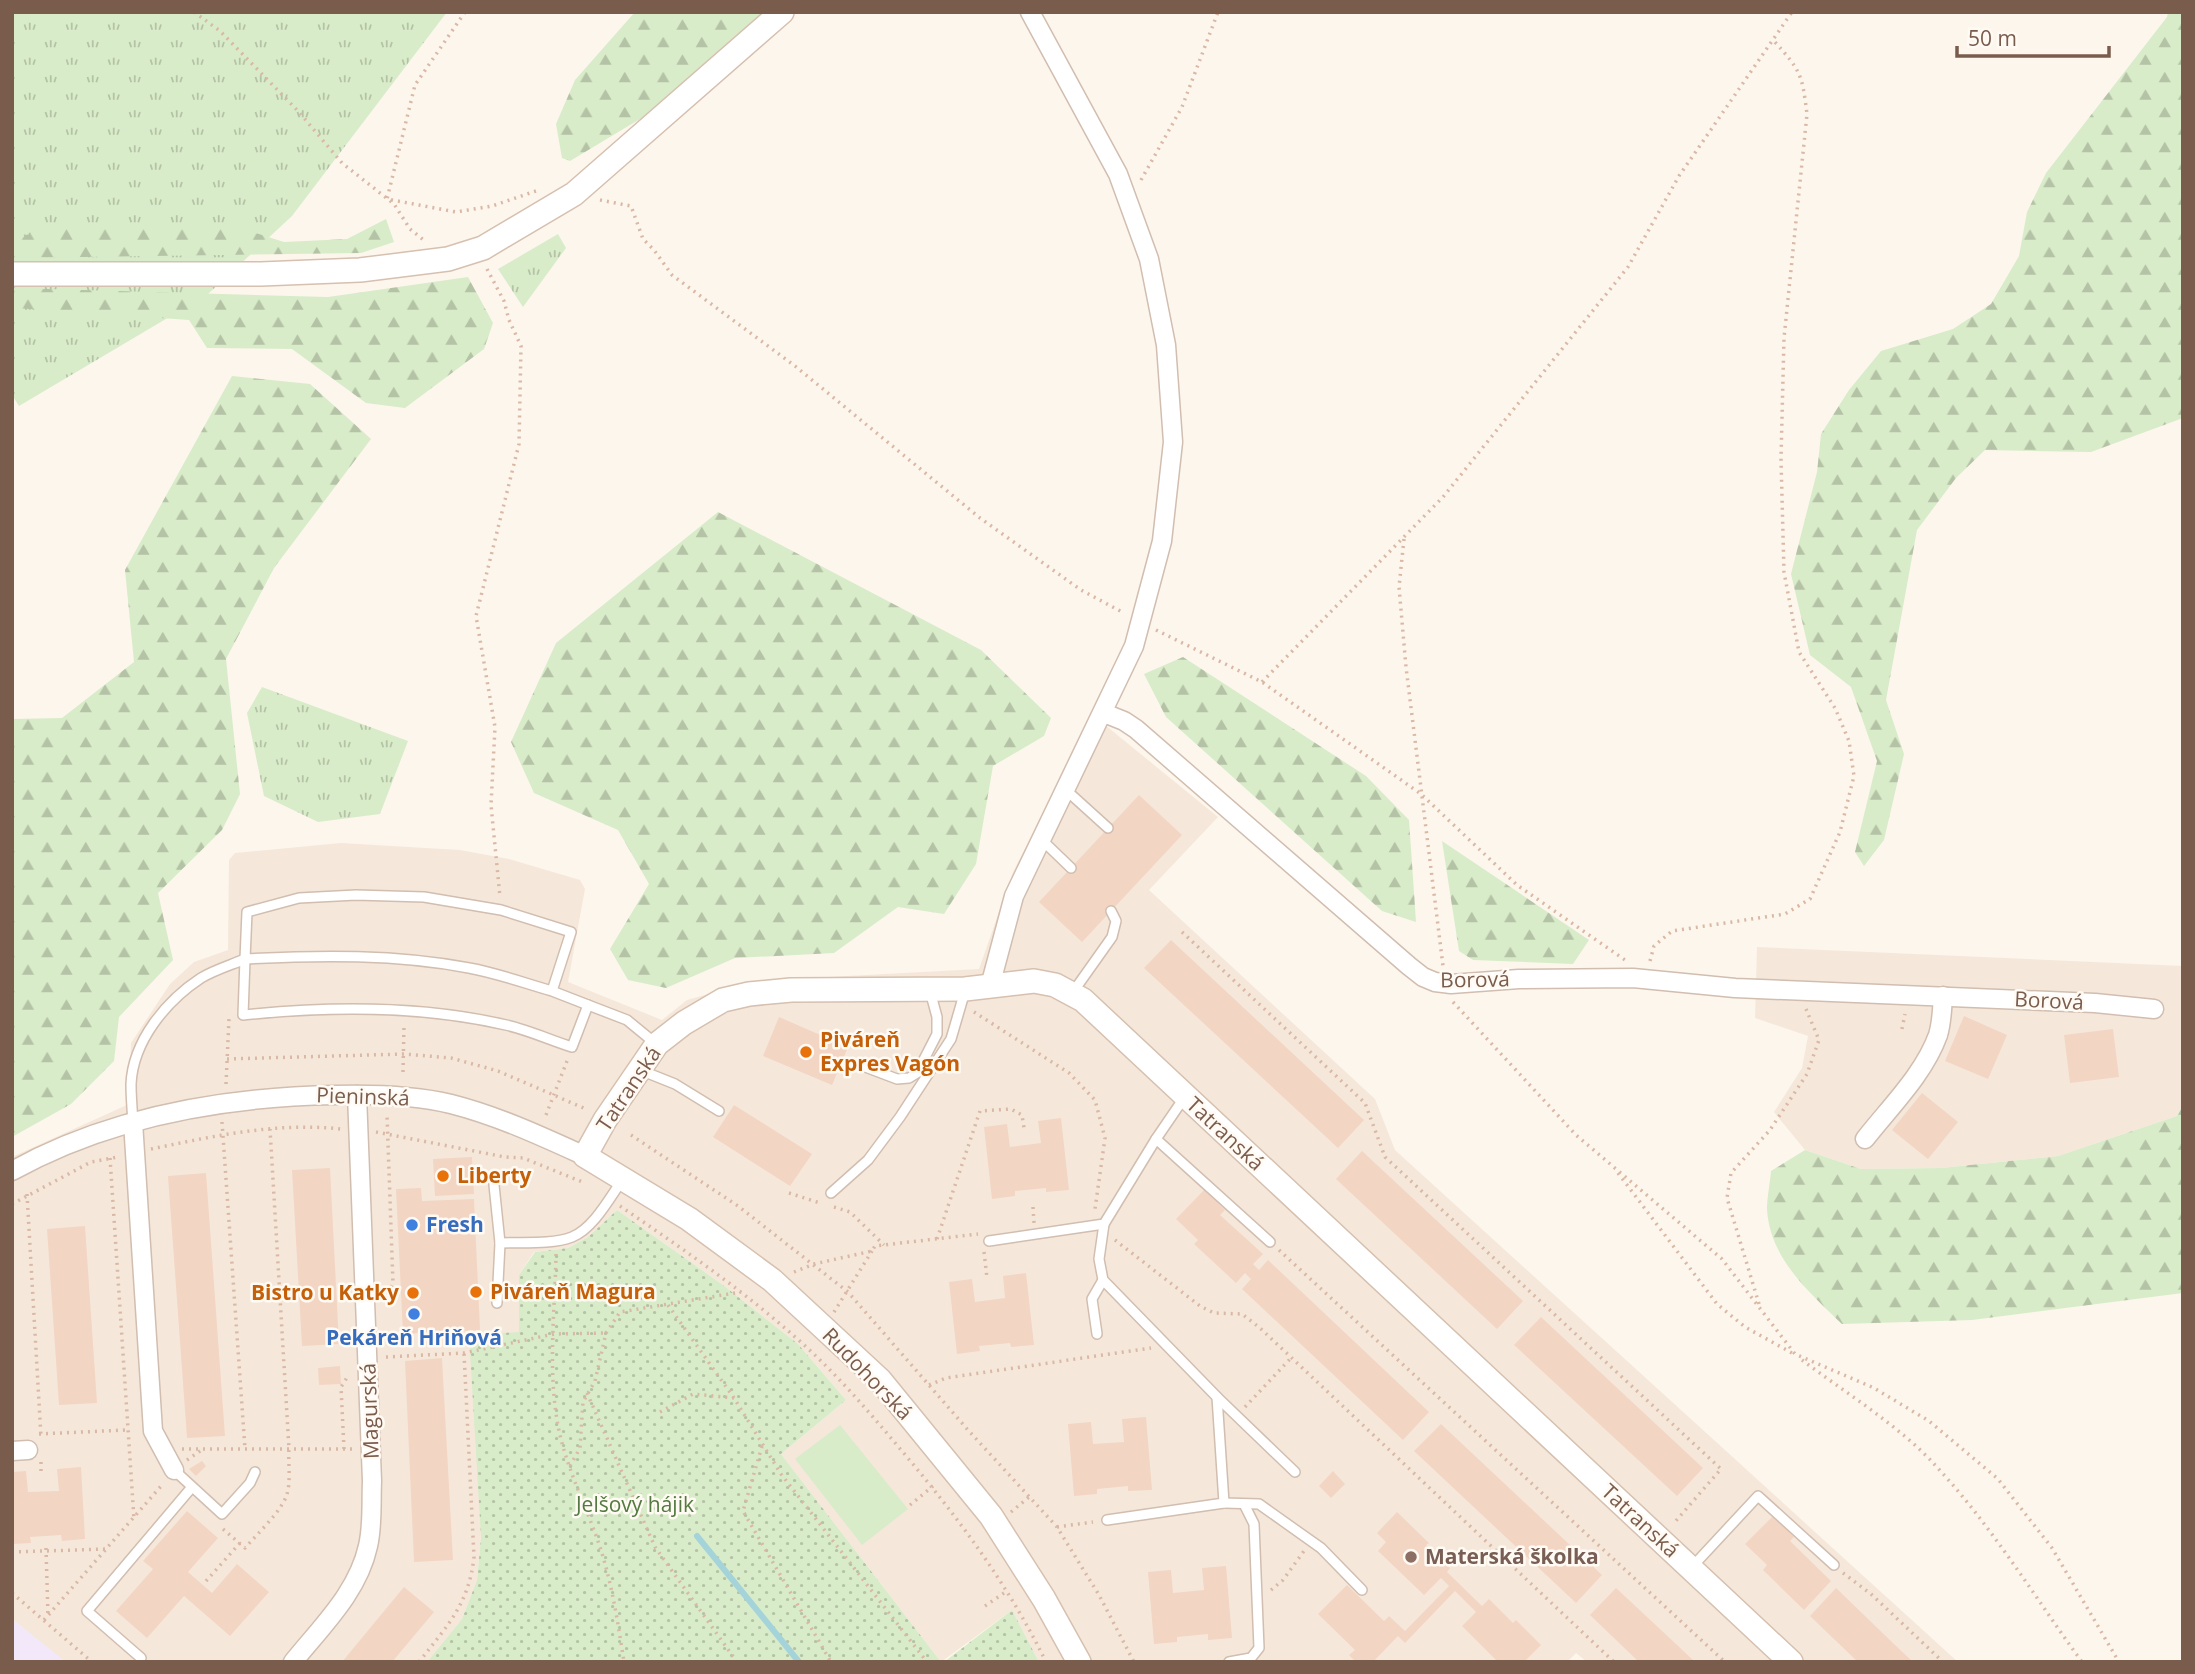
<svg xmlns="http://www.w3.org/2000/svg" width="2195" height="1674" font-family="'Open Sans',sans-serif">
  <defs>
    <pattern id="grass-tufts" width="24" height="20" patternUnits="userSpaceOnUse" patternTransform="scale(1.75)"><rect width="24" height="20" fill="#d8ecc9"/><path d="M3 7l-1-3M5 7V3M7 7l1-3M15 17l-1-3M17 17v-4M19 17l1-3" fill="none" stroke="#b4c2a5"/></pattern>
    <pattern id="forest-firs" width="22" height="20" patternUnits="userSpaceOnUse" patternTransform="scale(1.75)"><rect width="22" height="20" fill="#d8ecc9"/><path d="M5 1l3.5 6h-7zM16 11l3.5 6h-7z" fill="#b4c2a5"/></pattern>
    <pattern id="park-dots" width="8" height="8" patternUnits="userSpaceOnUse" patternTransform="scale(1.75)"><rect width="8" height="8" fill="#d8ecc9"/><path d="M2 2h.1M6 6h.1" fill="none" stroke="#b4c2a5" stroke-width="1.8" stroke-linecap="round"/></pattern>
  </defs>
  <rect width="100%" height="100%" fill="#fdf6ec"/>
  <g fill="#f5e8da">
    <path d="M1094,716L1218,817L1149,890L1375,1099L1395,1150L1958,1662H1587L1576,1653L1567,1662H1039L1012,1610L941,1662L781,1454L846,1400L798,1344L723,1285L617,1210L588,1237L568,1248L534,1252L519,1275L520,1333L481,1537L477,1580L462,1619L427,1662H65L12,1619V1157L129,1104L131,1043L170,984L194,962L228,950L229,860L235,853L341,843L460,850L509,859L580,880L585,889L568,982L662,1020L687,1000L754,981L979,969L1013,872Z"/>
    <path d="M1757,947L2183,966V1105L2177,1116L2058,1156L1941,1168L1861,1169L1805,1150L1774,1112L1802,1068L1808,1036L1755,1018Z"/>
  </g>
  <path fill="#f3e8fa" d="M12,1619L66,1662H12Z"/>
  <g fill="url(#grass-tufts)">
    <path d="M12,12H447L292,216L208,294L19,406L12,395Z"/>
    <path d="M558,234L566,248L523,307L498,269Z"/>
    <path d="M262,687L408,741L380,814L318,822L264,796L247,713Z"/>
  </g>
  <g fill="url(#forest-firs)">
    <path d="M635,12H763L645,116L570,161L562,158L556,124L575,80Z"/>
    <path d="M2168,12H2183V418L2091,452L1985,450L1956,478L1917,530L1886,700L1904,754L1884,840L1864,866L1855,852L1877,761L1851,687L1810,655L1791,574L1817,472L1821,434L1849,390L1881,351L1953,329L1991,304L2019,256L2027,212L2046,173L2167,17Z"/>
    <path d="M386,219L394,242L361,253L12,258V245L26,235L69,225H230L284,242L347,239Z"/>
    <path d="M468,277L493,323L484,349L405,408L366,403L292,349L207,348L189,320L16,308L12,302V288L328,297Z"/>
    <path d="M232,376L310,384L371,439L274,568L226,659L240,794L222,830L158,893L173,960L119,1017L114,1061L71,1104L12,1137V719L62,718L134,662L125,570Z"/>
    <path d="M718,512L981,650L1051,718L1044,736L993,766L976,864L944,914L898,907L834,953L735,958L666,988L628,980L610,949L649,884L618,830L534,793L511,742L556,643Z"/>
    <path d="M1183,657L1366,776L1409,820L1416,922L1382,911L1166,717L1144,674Z"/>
    <path d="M1442,841L1589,940L1573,964L1473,960L1459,951Z"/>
    <path d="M2183,1105V1293L1972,1320L1842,1324C1809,1292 1770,1259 1767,1209C1767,1197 1770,1184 1771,1171L1805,1150L1861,1169L1941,1168L2058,1156L2177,1116Z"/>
  </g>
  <g fill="url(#park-dots)">
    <path d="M617,1210L723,1285L798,1344L846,1400L781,1454L941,1662H427L462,1619L477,1580L481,1537L469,1335L519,1332V1275L535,1252L568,1248L588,1237Z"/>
    <path d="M1012,1610L1039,1662H944Z"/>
  </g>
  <path fill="#d8ecc9" d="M840,1425L908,1509L862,1545L795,1459Z"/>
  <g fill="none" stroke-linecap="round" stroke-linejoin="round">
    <path stroke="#a5d3da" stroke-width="6" d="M697,1536L799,1662"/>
  </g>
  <g fill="#f3d5c3">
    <path d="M1139,795L1182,835L1082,942L1039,902Z"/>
    <path d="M1171,940L1364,1120L1338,1148L1144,968Z"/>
    <path d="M1964,1016L2007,1035L1988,1079L1945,1061Z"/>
    <path d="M779,1017L848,1047L832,1085L763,1056Z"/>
    <path d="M2113,1029L2119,1077L2070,1083L2064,1035Z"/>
    <path d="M1922,1093L1958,1122L1928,1159L1892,1130Z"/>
    <path d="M734,1105L812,1154L790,1186L713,1137Z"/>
    <path d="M1061,1118L1069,1190L1046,1192V1188L1015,1191V1196L992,1199L984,1127L1007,1124L1010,1147L1041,1143L1038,1121Z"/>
    <path d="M1362,1151L1523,1301L1497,1329L1336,1179Z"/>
    <path d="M472,1157L474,1194L435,1196L433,1159Z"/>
    <path d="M330,1168L339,1344L302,1346L292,1170Z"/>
    <path d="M206,1173L225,1436L187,1438L168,1176Z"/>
    <path d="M421,1188L422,1201L474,1199L480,1330L403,1334L396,1189Z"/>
    <path d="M1204,1190L1225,1210L1220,1215L1263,1254L1253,1264L1259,1270L1268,1260L1429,1412L1403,1440L1242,1289L1251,1279L1245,1273L1236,1283L1194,1244L1198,1240L1176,1219Z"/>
    <path d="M85,1226L97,1403L59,1405L47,1229Z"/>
    <path d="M1026,1273L1034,1345L1011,1347L1010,1343L979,1346L980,1351L957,1354L949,1282L972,1279L975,1302L1005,1298L1003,1276Z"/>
    <path d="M1541,1317L1703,1468L1677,1496L1514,1345Z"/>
    <path d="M442,1358L453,1560L414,1562L405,1361Z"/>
    <path d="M340,1366L341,1384L319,1385L318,1368Z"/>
    <path d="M1146,1417L1152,1490L1128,1491V1486L1097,1489V1494L1074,1496L1068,1424L1091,1422L1093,1444L1124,1442L1122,1419Z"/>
    <path d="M1441,1424L1602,1575L1576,1603L1414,1451Z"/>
    <path d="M202,1461L206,1466L196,1476L189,1469Z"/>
    <path d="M81,1467L85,1539L62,1541L61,1535L30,1537L31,1543L12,1544V1472L26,1471L28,1492L59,1491L57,1469Z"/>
    <path d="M1333,1471L1345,1484L1331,1498L1319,1486Z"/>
    <path d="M187,1511L218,1538L188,1572L212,1593L237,1564L269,1592L230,1636L184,1596L147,1638L116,1611L153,1569L143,1561Z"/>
    <path d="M1397,1512L1429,1543L1426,1545L1450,1568L1447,1572L1482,1606L1489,1599L1513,1623L1516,1620L1541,1645L1524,1662H1498L1462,1626L1476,1612L1455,1591L1405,1643L1398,1636L1373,1662H1356L1349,1655L1355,1650L1318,1614L1347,1585L1384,1621L1389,1616L1405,1631L1449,1586L1441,1578L1424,1595L1378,1551L1386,1542L1377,1533Z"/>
    <path d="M1773,1516L1794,1537L1790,1541L1831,1581L1804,1610L1763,1570L1767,1565L1745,1544Z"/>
    <path d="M1226,1566L1232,1638L1208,1640V1634L1177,1637V1642L1154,1644L1148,1572L1171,1570L1173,1593L1204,1590L1202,1568Z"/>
    <path d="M404,1587L434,1612L392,1662H342Z"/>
    <path d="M1616,1588L1676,1644L1695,1662H1639L1590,1615Z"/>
    <path d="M1836,1588L1895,1645L1913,1662H1858L1810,1616Z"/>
  </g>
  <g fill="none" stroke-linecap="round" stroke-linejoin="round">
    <defs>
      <g id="lane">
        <path d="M1066,790L1108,828"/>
        <path d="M1042,840L1071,868"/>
        <path d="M552,991C524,983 497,973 469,968C396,954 320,955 245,959L247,912L299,898L356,895L424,897L501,910L571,932L552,991L588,1005"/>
        <path d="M1073,992L1112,937L1116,921L1111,911"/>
        <path d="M860,1065L897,1079L909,1078L917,1073L937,1034V1017L930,991"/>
        <path d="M640,1070L675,1084L719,1111"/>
        <path d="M133,1122C132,1109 131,1096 131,1084C133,1041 166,1001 201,978C214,970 231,965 245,959L243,1015C330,1006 420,1005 506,1025C528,1030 550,1040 572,1047L588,1005L627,1020L655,1043"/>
        <path d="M1156,1139L1270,1242"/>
        <path d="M494,1185L500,1243C522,1242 551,1245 572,1237C594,1228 610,1197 623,1179"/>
        <path d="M831,1193L868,1160L900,1117L951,1039L965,991"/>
        <path d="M1104,1224L1099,1259L1103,1280L1217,1397L1295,1472"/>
        <path d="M989,1241L1104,1224L1156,1139L1184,1098"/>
        <path d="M497,1303L500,1243"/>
        <path d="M1097,1334L1092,1299L1103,1280"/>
        <path d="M174,1470L222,1514L250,1483L255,1472"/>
        <path d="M1224,1503L1259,1504L1321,1548L1362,1590"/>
        <path d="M1107,1520L1224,1503L1217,1397"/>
        <path d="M1692,1567L1758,1496L1834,1565"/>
        <path d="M141,1658L87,1611L192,1487"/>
        <path d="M1229,1662L1251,1658L1259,1648L1254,1524L1244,1504"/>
      </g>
      <g id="street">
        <path d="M1104,713L1124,721L1136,729L1409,966L1423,977L1435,982L1451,984L1519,979L1633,978L1735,988L2095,1003L2154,1009"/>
        <path d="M990,986L1014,896L1134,646L1162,541L1173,442L1166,345L1149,259L1118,174L1030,12"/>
        <path d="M133,1122L153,1431L174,1470"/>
        <path d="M1865,1139C1890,1107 1924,1074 1938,1035C1942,1022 1942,1009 1943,996"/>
        <path d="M12,1171C111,1116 223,1097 335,1095C374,1094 414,1095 451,1104C498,1116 541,1136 585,1156"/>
        <path d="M12,1451L28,1450"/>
        <path d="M293,1662C322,1626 358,1592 368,1546C373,1525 371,1502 372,1481L357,1095"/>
      </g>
      <g id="secondary">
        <path d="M12,274H261L360,270L448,259L483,248L574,194L782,12"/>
        <path d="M1079,1662L1044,1599L991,1516L880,1380L772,1280L689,1219L585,1156L605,1120L657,1044L684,1023L723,1000L749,994L791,990L965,989L1034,981L1055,985L1083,1000L1791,1662"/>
      </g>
    </defs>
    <use href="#lane" stroke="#d1beb0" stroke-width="12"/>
    <use href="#street" stroke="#d1beb0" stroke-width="21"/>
    <use href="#secondary" stroke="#d6c0b0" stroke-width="26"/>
    <g stroke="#d9b8a5" stroke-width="3.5" stroke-dasharray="2 5" stroke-linecap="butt">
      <path d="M194,12L220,31L298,111L342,163L394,204L410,229L425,241"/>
      <path d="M465,12L415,85L387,199L456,212L492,206L536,191"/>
      <path d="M1141,180L1182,107L1218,12"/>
      <path d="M600,200L631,206L643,239L654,250L672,275L795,366L980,518L1081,590L1124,613"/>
      <path d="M487,269L504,301L509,320L521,346L519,444L476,616L495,727L491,805L500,897"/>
      <path d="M1404,539L1399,587L1406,667L1443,966"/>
      <path d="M1156,630L1262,682L1421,794L1517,885L1625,960"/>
      <path d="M1262,682L1443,497L1628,267L1679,176L1792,12"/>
      <path d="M1182,932L1365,1103L1385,1157L1721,1469L1674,1523"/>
      <path d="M1650,961L1654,946L1672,931L1785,914L1810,899L1840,832L1854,776L1849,741L1835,708L1799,652L1784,572L1781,459L1784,338L1807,114C1802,74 1801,71 1774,41"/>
      <path d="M1453,1002L1576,1135L1722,1259L1795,1354L1874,1388L1929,1421L1998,1479L2052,1548L2119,1662"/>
      <path d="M974,1012L1069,1073L1095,1100L1105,1138L1095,1209"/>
      <path d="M1902,1029L1905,1014"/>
      <path d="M227,1059L404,1054L451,1058L498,1071L586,1109"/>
      <path d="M403,1072L404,1025"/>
      <path d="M226,1084L229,1019"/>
      <path d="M546,1115L567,1061"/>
      <path d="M222,1122L245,1449"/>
      <path d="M376,1132L505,1157L523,1158L585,1183"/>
      <path d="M631,1135L738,1206L848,1292L968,1430L1057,1527L1099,1595L1134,1662"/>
      <path d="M151,1149C214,1136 277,1122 341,1129"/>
      <path d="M110,1158L134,1519"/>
      <path d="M1618,1173L1717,1304L1745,1327L1792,1353"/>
      <path d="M789,1193L820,1203"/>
      <path d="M27,1194L41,1437"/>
      <path d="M12,1204L91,1162L118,1157"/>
      <path d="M620,1206C680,1247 740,1288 794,1336C832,1369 864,1406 896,1444C954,1512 1007,1582 1046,1662"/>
      <path d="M834,1207L850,1212L884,1245"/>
      <path d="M1033,1207L1034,1223"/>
      <path d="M937,1239L980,1111L1011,1109L1022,1115L1024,1128"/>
      <path d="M1115,1240L1200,1306L1214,1313L1242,1314L1260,1328L1614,1662"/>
      <path d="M1279,1250L1725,1662"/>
      <path d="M984,1252L987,1278"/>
      <path d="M556,1254C555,1308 548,1366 557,1420C564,1464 586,1505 600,1547C612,1584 618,1623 624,1662"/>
      <path d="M794,1272L814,1264L872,1251L875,1246L978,1234"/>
      <path d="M384,1299L393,1284L387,1115"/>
      <path d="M1759,1304L1727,1198L1731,1173L1770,1130L1807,1074L1819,1040L1806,1009"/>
      <path d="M668,1305L734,1398L781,1474L927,1662"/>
      <path d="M834,1312L872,1251"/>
      <path d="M386,1357L464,1353L554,1334L606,1333"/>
      <path d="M1802,1360C1843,1391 1901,1427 1935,1465C1991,1525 2034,1596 2082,1662"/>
      <path d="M929,1385L946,1378L1151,1348"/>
      <path d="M587,1393L655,1547L737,1662"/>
      <path d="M1245,1407L1291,1358"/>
      <path d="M660,1412L693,1394L734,1398"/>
      <path d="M39,1434L126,1430"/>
      <path d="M762,1446L743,1511L831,1662"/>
      <path d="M182,1449H353"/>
      <path d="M344,1449L341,1387L348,1376"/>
      <path d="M187,1460L203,1449"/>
      <path d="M41,1462V1473"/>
      <path d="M570,1466L580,1448L583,1402L595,1381L606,1333L620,1312L741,1292"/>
      <path d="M910,1505L933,1486"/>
      <path d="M1011,1512L1029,1497"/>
      <path d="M1057,1527L1093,1522"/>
      <path d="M223,1529L245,1548C257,1534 282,1511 287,1494C291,1481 288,1463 289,1449L270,1129"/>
      <path d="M46,1548L48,1616"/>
      <path d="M12,1552L107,1549"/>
      <path d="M1843,1573L1871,1594L1943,1662"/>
      <path d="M206,1581L240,1543"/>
      <path d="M1271,1590L1283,1580L1304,1551"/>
      <path d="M12,1593L92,1662"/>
      <path d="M985,1606L1007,1591"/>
      <path d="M44,1620L162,1485"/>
      <path d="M419,1662C447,1626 469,1604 474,1557L464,1353"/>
    </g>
    <use href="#lane" stroke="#fff" stroke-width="9"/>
    <use href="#street" stroke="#fff" stroke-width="18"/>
    <use href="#secondary" stroke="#fff" stroke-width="23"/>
  </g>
  <g fill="#e8710a" stroke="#fffaf3" stroke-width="2.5">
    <circle cx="806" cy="1052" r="7"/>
    <circle cx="443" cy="1176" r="7"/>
    <circle cx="476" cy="1292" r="7"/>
    <circle cx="413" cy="1293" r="7"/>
  </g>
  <g fill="#3f7fe0" stroke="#fffaf3" stroke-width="2.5">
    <circle cx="412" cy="1225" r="7"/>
    <circle cx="414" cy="1314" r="7"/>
  </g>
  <circle fill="#8d6e63" stroke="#fffaf3" stroke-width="2.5" cx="1411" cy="1557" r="7"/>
  <g text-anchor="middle" stroke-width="5" stroke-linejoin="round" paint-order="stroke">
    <g font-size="21" fill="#7a5c4d" stroke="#fffaf3">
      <text transform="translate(1475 980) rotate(-1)" y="7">Borová</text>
      <text transform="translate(2049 1001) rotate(3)" y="7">Borová</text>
      <text transform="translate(629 1089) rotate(-56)" y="7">Tatranská</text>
      <text transform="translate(363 1097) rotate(2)" y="7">Pieninská</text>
      <text transform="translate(1225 1134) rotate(43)" y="7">Tatranská</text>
      <text transform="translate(867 1374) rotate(46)" y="7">Rudohorská</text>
      <text transform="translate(370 1411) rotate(-92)" y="7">Magurská</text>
      <text transform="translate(1640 1521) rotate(43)" y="7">Tatranská</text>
    </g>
    <g font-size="21" font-weight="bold" fill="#c56008" stroke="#fffaf3" text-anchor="start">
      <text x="820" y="1047">Piváreň<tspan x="820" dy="24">Expres Vagón</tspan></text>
      <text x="457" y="1183">Liberty</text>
      <text x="490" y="1299">Piváreň Magura</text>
      <text x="399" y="1300" text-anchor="end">Bistro u Katky</text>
    </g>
    <g font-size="21" font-weight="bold" fill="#366cbe" stroke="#fffaf3" text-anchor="start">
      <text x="426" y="1232">Fresh</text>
      <text x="414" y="1345" text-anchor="middle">Pekáreň Hriňová</text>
    </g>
    <g font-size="21" fill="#537a41" stroke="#fffaf3">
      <text x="635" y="1512">Jelšový hájik</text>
    </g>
    <g font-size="21" font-weight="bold" fill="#785e54" stroke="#fffaf3" text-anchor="start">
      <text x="1425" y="1564">Materská školka</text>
    </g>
  </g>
  <rect width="2195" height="1674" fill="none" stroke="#7a5c4d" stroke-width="28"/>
  <path d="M1957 46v10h152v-10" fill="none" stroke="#7a5c4d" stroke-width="3.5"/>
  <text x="1968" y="46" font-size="21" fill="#7a5c4d" stroke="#fffaf3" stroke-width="5" paint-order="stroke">50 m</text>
</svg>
